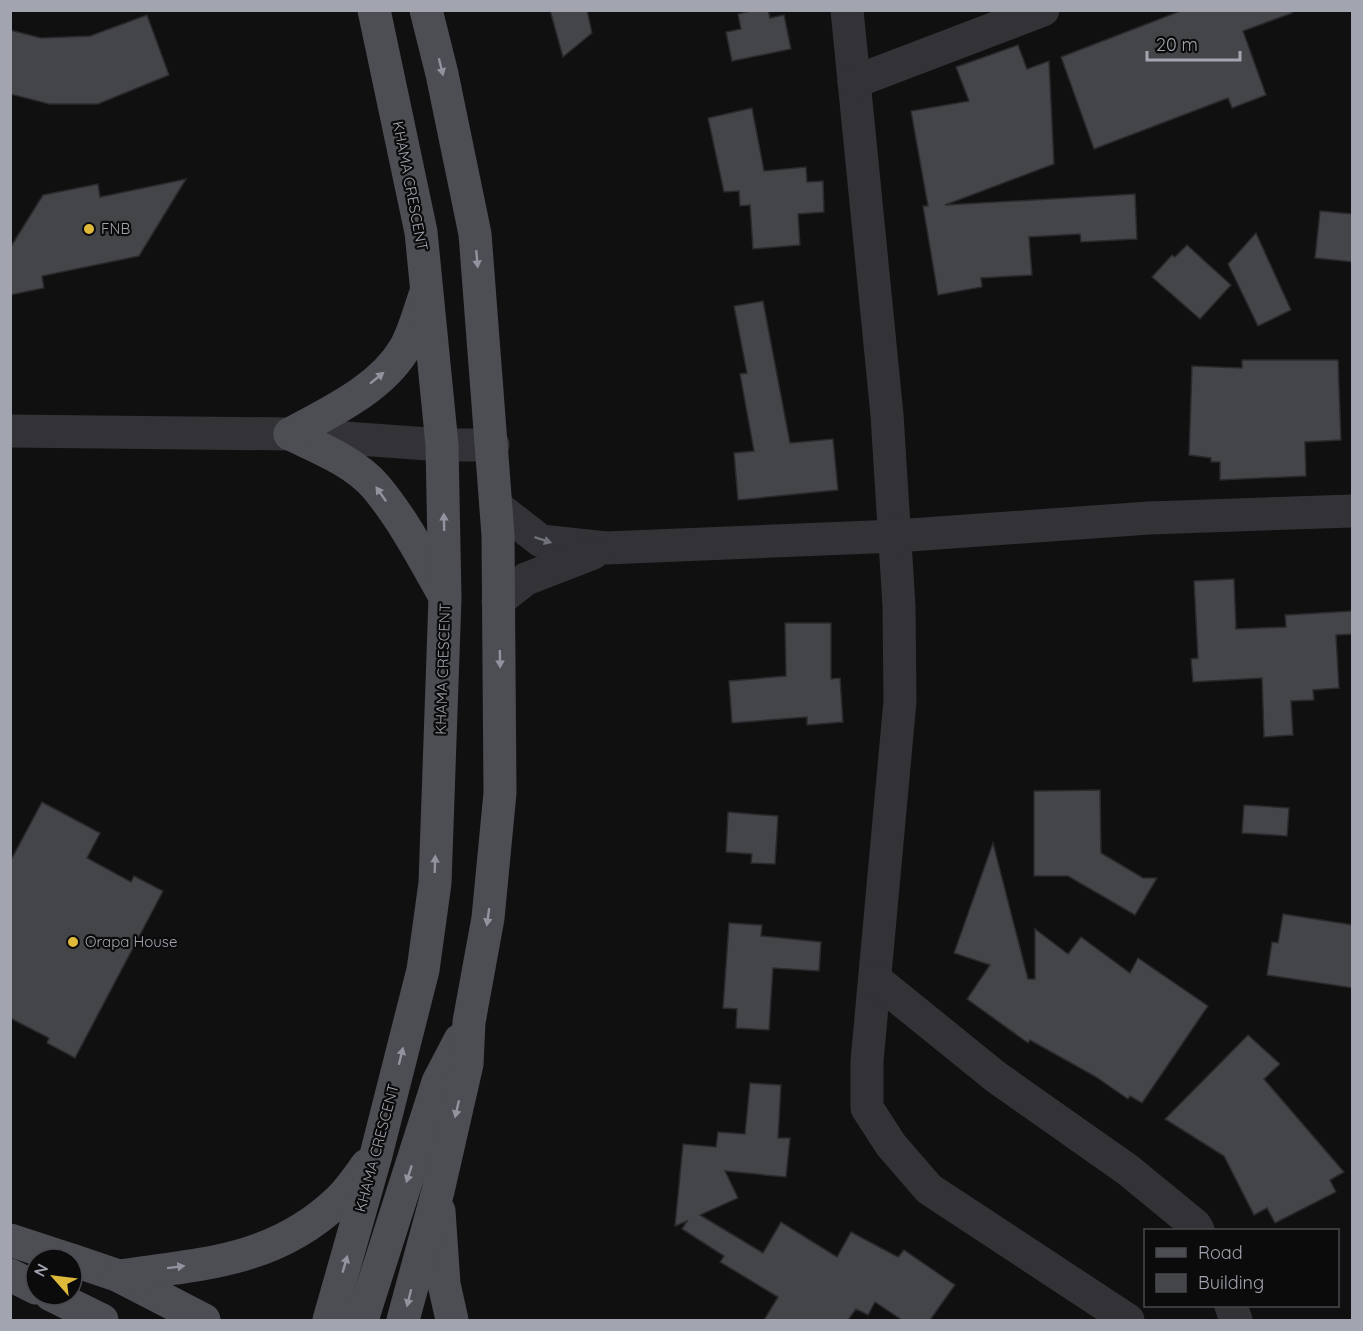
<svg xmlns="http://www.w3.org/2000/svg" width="1363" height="1331" font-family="Quicksand,sans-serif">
  <rect width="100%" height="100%" fill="#101011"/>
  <g fill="#444549" stroke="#2a2a2d" stroke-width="1.5">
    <path d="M550,10H587L592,33L563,57Z"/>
    <path d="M755,10H768L770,18L784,15L791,49L732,61L726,32L741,29L738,14Z"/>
    <path d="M1183,10H1292V13L1243,31L1266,95L1232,108L1228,98L1094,149L1061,57Z"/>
    <path d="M147,15L169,75L98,104H49L10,94V30L41,38L90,36Z"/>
    <path d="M1018,45L1027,69L1049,61L1054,164L945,205L1135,194L1137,239L1081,242L1080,234L1029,237L1032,275L981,278L982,287L938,295L923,206H928L911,111L969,101L956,67Z"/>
    <path d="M752,108L764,171L806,167L807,182L823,181L824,212L798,214L800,245L753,249L750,205L740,206L739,191L724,192L708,118Z"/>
    <path d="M186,179L139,256L42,276L44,288L10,295V248L43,195L98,184L100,197Z"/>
    <path d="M1320,211L1353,214V262L1315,258Z"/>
    <path d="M1256,233L1291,310L1258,326L1228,264Z"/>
    <path d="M1187,245L1231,285L1200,319L1152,277L1172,255L1175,257Z"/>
    <path d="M763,301L790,443L833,439L838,490L738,500L734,453L754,451L740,374L747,373L734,306Z"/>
    <path d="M1242,360H1338L1341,440L1305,442L1306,476L1220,480V462H1211V458L1189,455L1192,366L1242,368Z"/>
    <path d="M1234,579L1236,629L1286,627L1285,615L1353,611V634L1336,635L1339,688L1313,690L1314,700L1291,701L1293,735L1264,737L1262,678L1193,682L1191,659L1198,658L1194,581Z"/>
    <path d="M785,623H831V679L840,678L843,722L807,725V717L732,723L729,681L786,676Z"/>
    <path d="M1100,790L1101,853L1143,878H1157L1135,915L1068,876H1034V791Z"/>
    <path d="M42,802L100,833L87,858L131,882L134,876L163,891L75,1058L47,1043L49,1038L10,1018V862Z"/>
    <path d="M1244,805L1289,808L1287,836L1242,833Z"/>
    <path d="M728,812L778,816L775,864L751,863L752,854L726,852Z"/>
    <path d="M993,843L1028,979H1035V929L1068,954L1081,937L1130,973L1138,958L1208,1006L1142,1103L1130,1096L1128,1099L1096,1077L1030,1040L1028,1043L967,999L990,965L954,953Z"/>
    <path d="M1283,914L1353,925V988L1267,975L1272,942L1278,943Z"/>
    <path d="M729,923L762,925L761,936L821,942L819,971L773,968L769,1030L736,1028L737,1009L723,1008Z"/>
    <path d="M1248,1035L1280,1064L1264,1079L1344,1172L1330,1180L1336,1192L1275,1223L1267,1208L1254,1215L1224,1156L1165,1119Z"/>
    <path d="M750,1083L781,1085L778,1138H790L786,1177L725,1171L738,1198L700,1215L763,1253L781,1222L837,1257L851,1232L898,1257L904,1250L955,1285L930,1320H902L875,1302L868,1315L856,1309L848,1320H764L778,1297L720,1262L724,1256L682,1229L687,1221L675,1226L683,1144L716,1147L718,1132L745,1134Z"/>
  </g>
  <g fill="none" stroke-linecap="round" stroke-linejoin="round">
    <g stroke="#333337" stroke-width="33">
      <path d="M847,10L887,415L899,606L900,701L867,1061V1108L891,1145L929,1189L1128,1320"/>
      <path d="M854,82L1043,10"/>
      <path d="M10,431L290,434L442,445H493"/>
      <path d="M496,506L541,541L606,548L896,536L1149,518L1352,511"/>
      <path d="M498,601L526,579L593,553"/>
      <path d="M875,979L996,1077L1128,1170L1195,1225L1198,1230"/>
      <path d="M1231,1306L1236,1320"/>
    </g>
    <g stroke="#4d4e54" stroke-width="33">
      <path d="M290,434C319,448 355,462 376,487C403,519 423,558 443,593"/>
      <path d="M290,434C330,412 381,389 405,348C414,332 419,312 425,295"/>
      <path d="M439,1211L444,1284L452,1320"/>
      <path d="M10,1240L68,1259"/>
      <path d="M72,1260L119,1276L204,1320"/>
      <path d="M10,1275L36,1288"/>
      <path d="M119,1276C201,1264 274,1262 338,1201C349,1191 358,1177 367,1165"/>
      <path d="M51,1295L102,1320"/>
      <path d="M329,1320L376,1155L423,970L435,883L445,598L442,445L421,232L374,10"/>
      <path d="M362,1320L438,1082L460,1040"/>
      <path d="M403,1320L438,1191L467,1064L469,1022L488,918L500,793L498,535L475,234L442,74L426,10"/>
    </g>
  </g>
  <defs><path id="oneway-solid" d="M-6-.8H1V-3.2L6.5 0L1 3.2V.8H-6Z" transform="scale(1.5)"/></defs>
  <g fill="#91949e">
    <use href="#oneway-solid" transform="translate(441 67) rotate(76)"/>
    <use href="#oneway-solid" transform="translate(477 259) rotate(85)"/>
    <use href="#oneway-solid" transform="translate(377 378) rotate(-39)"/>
    <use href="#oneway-solid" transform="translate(381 494) rotate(-125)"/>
    <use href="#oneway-solid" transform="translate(444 522) rotate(-91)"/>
    <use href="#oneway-solid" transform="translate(500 659) rotate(89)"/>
    <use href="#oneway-solid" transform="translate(435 864) rotate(-88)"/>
    <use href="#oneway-solid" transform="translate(488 917) rotate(98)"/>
    <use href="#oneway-solid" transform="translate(401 1056) rotate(-76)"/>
    <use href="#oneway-solid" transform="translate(457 1109) rotate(103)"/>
    <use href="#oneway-solid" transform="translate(409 1174) rotate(108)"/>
    <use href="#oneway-solid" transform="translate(345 1264) rotate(-74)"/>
    <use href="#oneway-solid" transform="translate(176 1267) rotate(-7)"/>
    <use href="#oneway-solid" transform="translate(409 1298) rotate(104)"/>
  </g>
  <use fill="#70727a" href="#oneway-solid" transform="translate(543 540) rotate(18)"/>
  <g fill="#dfba3a" stroke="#0b0b0c" stroke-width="2">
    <circle cx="89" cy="229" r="6"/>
    <circle cx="73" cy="942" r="6"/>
  </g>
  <g text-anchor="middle" stroke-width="4.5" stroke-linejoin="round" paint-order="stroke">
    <g font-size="15" fill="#a2a5b0" stroke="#0b0b0c">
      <text transform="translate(410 186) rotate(79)" y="5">KHAMA CRESCENT</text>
      <text transform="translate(443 669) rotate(-88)" y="5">KHAMA CRESCENT</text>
      <text transform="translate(377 1148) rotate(-75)" y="5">KHAMA CRESCENT</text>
    </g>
    <g font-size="15" fill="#a2a5b0" stroke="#0b0b0c" text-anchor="start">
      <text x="101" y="234">FNB</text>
      <text x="85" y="947">Orapa House</text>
    </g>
  </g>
  <rect width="1363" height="1331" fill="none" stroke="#a2a5b0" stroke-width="24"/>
  <rect x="1144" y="1229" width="195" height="78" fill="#0b0b0c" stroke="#47494e" stroke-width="1.5"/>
  <rect x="1156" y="1248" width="30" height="9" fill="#4d4e54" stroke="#47494e" stroke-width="1.5"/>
  <text x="1198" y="1259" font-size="18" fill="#a2a5b0">Road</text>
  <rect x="1156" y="1274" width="30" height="18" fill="#444549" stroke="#47494e" stroke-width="1.5"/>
  <text x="1198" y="1289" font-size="18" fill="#a2a5b0">Building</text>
  <g transform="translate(54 1277) rotate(298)"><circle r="28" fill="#0b0b0c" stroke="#47494e" stroke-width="1.5"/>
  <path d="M0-4.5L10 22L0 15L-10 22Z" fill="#dfba3a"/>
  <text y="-9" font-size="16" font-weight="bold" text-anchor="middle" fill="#a2a5b0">N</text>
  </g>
  <path d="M1147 51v9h93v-9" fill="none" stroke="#a2a5b0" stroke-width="3"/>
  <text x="1156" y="51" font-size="18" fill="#a2a5b0" stroke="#0b0b0c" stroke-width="4.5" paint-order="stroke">20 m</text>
</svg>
